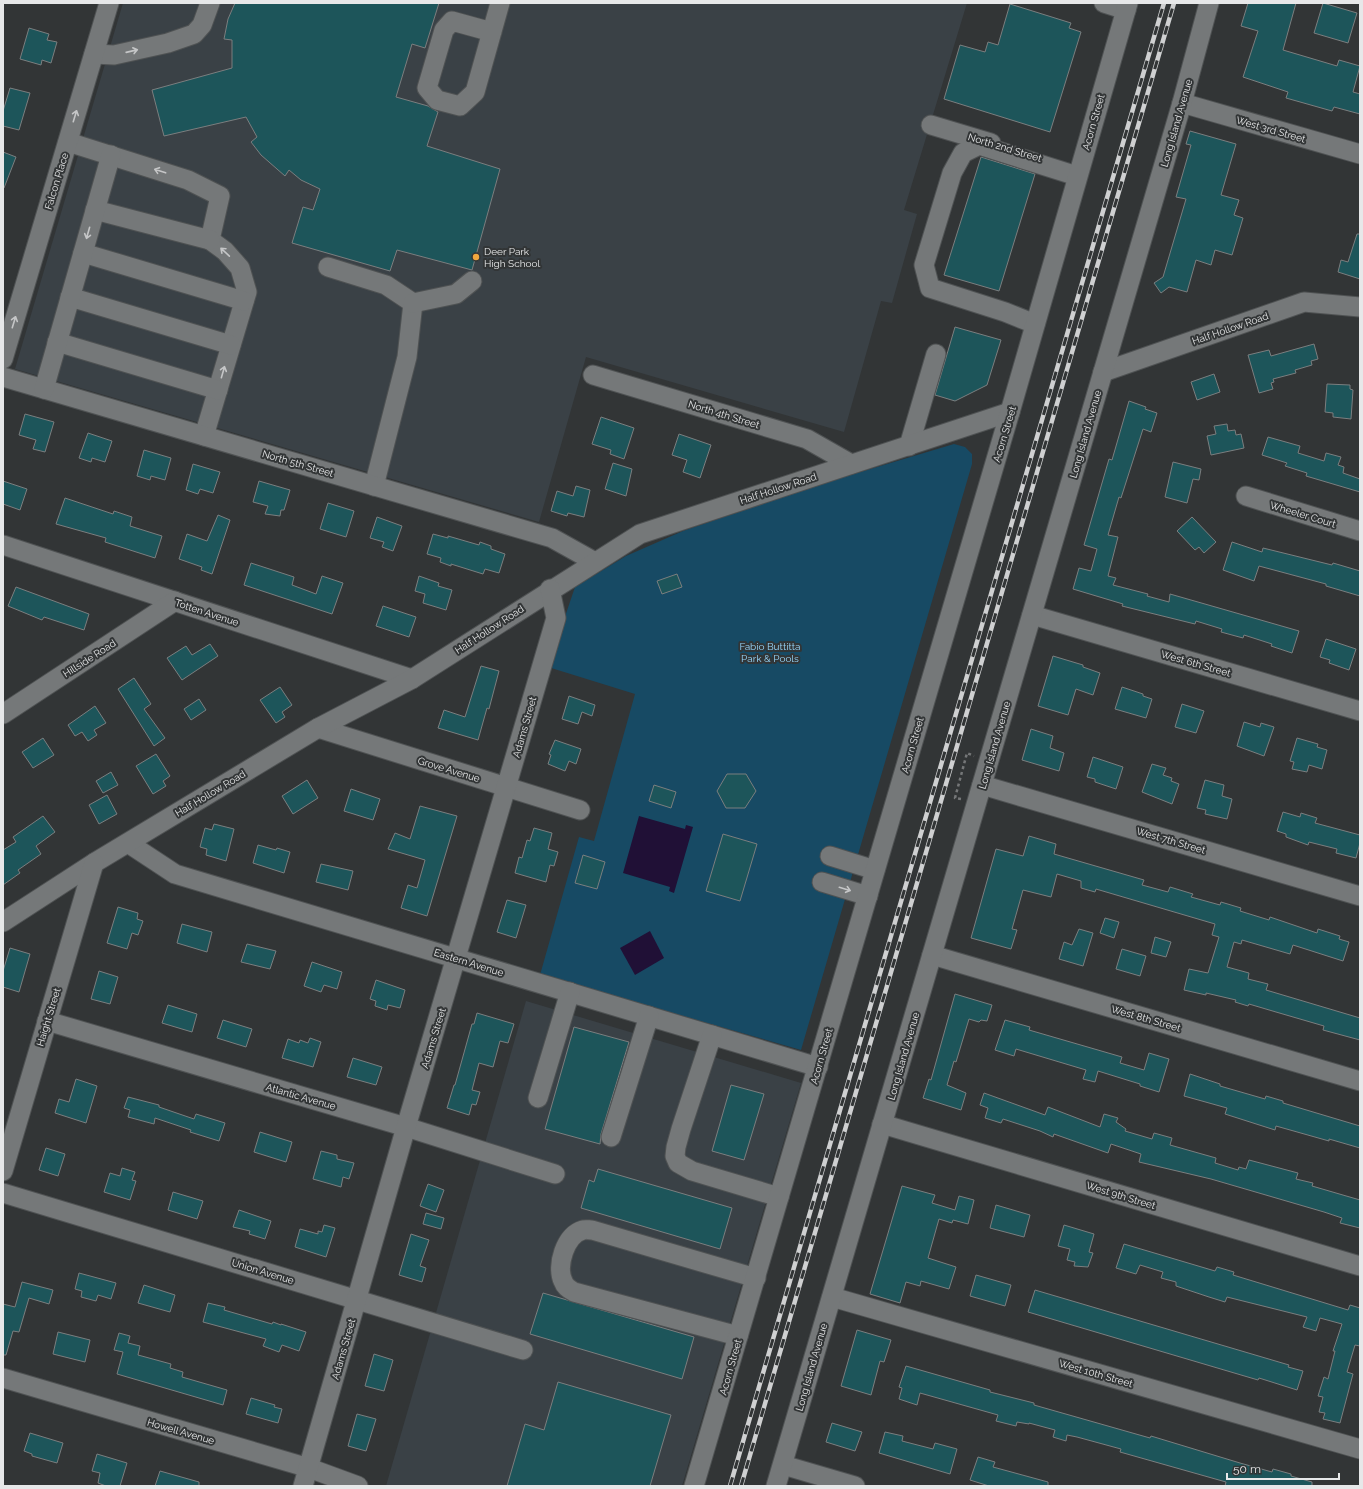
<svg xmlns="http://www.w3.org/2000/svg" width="1363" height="1489" font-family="Raleway,sans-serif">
  <rect width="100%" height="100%" fill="#323536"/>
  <g fill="#3a4146">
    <path d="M123,3H967L904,210L917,214L892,303L881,301L844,432L586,357L539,522L15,369Z"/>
    <path d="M526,1001L801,1083L682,1486H386Z"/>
  </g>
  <path fill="#174a64" d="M954,444L965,447L972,454V464L801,1050L540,975L579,837L594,841L635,694L548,667L575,587L626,556L683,531L827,482Z"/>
  <g fill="#201036">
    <path d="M639,816L685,829L686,825L693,827L674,893L669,891L670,887L623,873Z"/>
    <path d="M650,931L664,958L635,975L620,948Z"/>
  </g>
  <g fill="#1d555a" stroke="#7b7e7f">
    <path d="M235,3H439L425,48L412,44L396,97L428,106L438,112L427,146L500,169L472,270L397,250L390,271L292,243L303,207L313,210L320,189L301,180L289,170L285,176L261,155L251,142L257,137L246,117L164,136L152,90L232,68V40L224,39L228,19Z"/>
    <path d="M1248,3H1296L1283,50L1337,66L1339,60L1360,66L1353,92L1360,94V114L1334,107L1332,111L1286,98L1288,92L1243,77L1258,31L1241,26Z"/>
    <path d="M1323,3L1357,13L1348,43L1314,33Z"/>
    <path d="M1010,4L1071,23L1069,28L1081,32L1050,132L944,99L960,45L985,52L988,42L998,45Z"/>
    <path d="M29,28L49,34L47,40L57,42L51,63L42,60L41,65L20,59Z"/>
    <path d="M10,88L30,93L19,130L3,126V111Z"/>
    <path d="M1190,131L1236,144L1221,195L1239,200L1234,215L1243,218L1232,255L1215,250L1211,265L1196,260L1187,292L1169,287L1161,293L1154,283L1163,277L1186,199L1176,197L1191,145L1186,144Z"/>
    <path d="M3,152L16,157L4,188H3Z"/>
    <path d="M981,157L1035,174L999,291L944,275Z"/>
    <path d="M1357,234H1360V279L1338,272L1341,260L1348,262Z"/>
    <path d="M955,327L1001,340L987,385L955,401L935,395Z"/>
    <path d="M1314,344L1318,359L1311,361L1312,365L1295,370L1296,373L1273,379L1274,382L1271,383L1273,389L1259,393L1248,355L1269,350L1271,356Z"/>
    <path d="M1214,374L1220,392L1197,400L1191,382Z"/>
    <path d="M1327,384L1350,385V389L1353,390L1351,419L1333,417V413L1325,412Z"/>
    <path d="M1129,401L1146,407L1145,409L1157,413L1151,432L1143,429L1121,498L1119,497L1108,535L1118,537L1108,576L1116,578L1113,585L1148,594L1147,596L1169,602L1170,594L1299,631L1292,653L1271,646L1272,644L1244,635L1243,638L1221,632L1222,629L1196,621L1195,624L1122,606L1123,604L1073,589L1079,568L1091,571L1097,549L1084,545L1109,459L1112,460Z"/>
    <path d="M25,414L54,422L45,452L33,449L36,440L19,435Z"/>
    <path d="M601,417L634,428L624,459L610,454L611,450L592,444Z"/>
    <path d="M1227,424L1228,431L1235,430L1236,435L1241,434L1244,448L1211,455L1207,436L1216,434L1214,426Z"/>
    <path d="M88,433L112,441L105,462L92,458L91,462L79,458Z"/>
    <path d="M679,434L711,445L700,478L683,472L687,460L672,455Z"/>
    <path d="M1268,437L1300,446L1298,453L1324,461L1326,453L1341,457L1338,465L1344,467L1343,473L1360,479V492L1306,476L1307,473L1285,466L1287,463L1262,455Z"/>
    <path d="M144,450L171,458L165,480L151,476L150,480L137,476Z"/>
    <path d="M1173,462L1201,469L1199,480L1193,479L1187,503L1165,497Z"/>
    <path d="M613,463L632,469L626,496L605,489Z"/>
    <path d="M193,464L220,472L213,493L200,489L198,494L186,490Z"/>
    <path d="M3,481L27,489L20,510L3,504Z"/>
    <path d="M259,481L290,490L284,510H281L280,516L265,514L268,506L253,502Z"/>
    <path d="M576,486L590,490L584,517L568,513L567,516L551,511L557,491L573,496Z"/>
    <path d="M65,498L113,514L114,511L132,517L130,526L162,536L155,558L105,542L106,538L56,524Z"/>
    <path d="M328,503L354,511L346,537L320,529Z"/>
    <path d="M218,515L230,520L212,574L201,570L202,567L179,559L187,534L207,541Z"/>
    <path d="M377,517L402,526L393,551L382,547L384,542L370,538Z"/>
    <path d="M1192,517L1216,542L1204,553L1199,547L1195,550L1177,531Z"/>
    <path d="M433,534L448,538V536L479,545L480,542L491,546V549L505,554L499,573L485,569L483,574L451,564V566L440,562L441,558L427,554Z"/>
    <path d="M1232,542L1262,552L1263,548L1332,565L1333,563L1360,571V596L1326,586V584L1259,566L1254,581L1223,570Z"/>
    <path d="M251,563L294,577L292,585L316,594L322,576L343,583L332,614L244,585Z"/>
    <path d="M677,574L682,587L662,594L657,581Z"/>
    <path d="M419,576L439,583L438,586L452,590L446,610L423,603L425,594L415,591Z"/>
    <path d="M16,587L89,614L84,630L44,617L42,620L8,606Z"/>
    <path d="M383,606L416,617L409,637L376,626Z"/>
    <path d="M1326,639L1356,649L1349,670L1329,663L1330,660L1320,657Z"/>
    <path d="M210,644L218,656L182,680L167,658L186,646L192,655Z"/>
    <path d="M1053,656L1083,665V667L1100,673L1093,695L1076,689L1068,715L1038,706Z"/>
    <path d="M481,666L499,671L489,709L487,708L478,740L438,728L444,710L465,717Z"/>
    <path d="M134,678L151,704L144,709L165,738L154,746L118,689Z"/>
    <path d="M280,687L292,705L282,712L285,717L276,723L260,700Z"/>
    <path d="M1122,687L1143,694V696L1152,699L1146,718L1115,709Z"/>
    <path d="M569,696L595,705L592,716L582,712L578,724L562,719Z"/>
    <path d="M199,699L206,710L191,720L184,709Z"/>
    <path d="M1182,704L1204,711L1196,733L1175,727Z"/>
    <path d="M95,706L106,723L94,730L97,735L88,741L82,732L75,736L68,725Z"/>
    <path d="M1244,722L1260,727L1261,723L1274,727L1264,756L1237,746Z"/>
    <path d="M1031,729L1053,736L1050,748L1064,753L1059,771L1022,760Z"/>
    <path d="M43,738L54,755L33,768L22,752Z"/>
    <path d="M1297,738L1318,744L1317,747L1327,750L1322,769L1309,765L1307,772L1292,769L1294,762L1290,761Z"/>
    <path d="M555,740L581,749L576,764L569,761L565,771L548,764L551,755L549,754Z"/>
    <path d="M156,754L170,776L163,781L166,786L153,794L136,766Z"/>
    <path d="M1093,757L1123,767L1116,789L1095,782V779L1087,777Z"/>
    <path d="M1152,764L1166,768L1163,775L1172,778L1171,781L1179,784L1172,804L1142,792Z"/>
    <path d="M111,772L118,785L103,793L96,781Z"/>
    <path d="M727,774H746L756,791L745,808H726L717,791Z"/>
    <path d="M307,780L318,798L293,814L282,796Z"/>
    <path d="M1205,780L1224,785L1222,796L1232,799L1227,819L1205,814L1206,810L1197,808Z"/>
    <path d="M654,785L676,792L671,808L649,801Z"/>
    <path d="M351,789L380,799L373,820L344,811Z"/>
    <path d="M107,795L117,814L99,824L89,805Z"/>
    <path d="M420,806L457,816L427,916L401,908L408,885L417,888L425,860L388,849L395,833L410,839Z"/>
    <path d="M1283,812L1300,817L1301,813L1317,818L1315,823L1360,835V843L1356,858L1336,853L1337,849L1309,842L1308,845L1286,837V834L1277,831Z"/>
    <path d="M43,816L55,832L36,846L41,854L18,870L20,873L3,885V850L16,842L13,837Z"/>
    <path d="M214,824L234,829L226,861L206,855L207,849L200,847L205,828L212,830Z"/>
    <path d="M534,828L552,833L548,849L558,852L554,866L550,865L546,882L515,873L519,857L522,858L527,840L530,841Z"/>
    <path d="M723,834L757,844L740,901L706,891Z"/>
    <path d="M1029,836L1056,844L1054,854L1144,880L1142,885L1168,892L1170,887L1193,894L1191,897L1220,905L1221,902L1241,908L1240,911L1269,920L1270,917L1317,933L1318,929L1340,936L1339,939L1349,942L1343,961L1293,945L1290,954L1242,940L1241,944L1234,942L1227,967L1249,973L1248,979L1268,984L1266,990L1360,1018V1040L1323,1030L1324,1026L1276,1012L1249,1004L1248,1006L1235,1002L1236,1000L1206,993V995L1184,990L1189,969L1208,973L1219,937L1212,935L1215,924L1096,889L1095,892L1081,888V881L1057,874L1051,897L1023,890L1012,929L1017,930L1011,949L971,938L996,849L1023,856Z"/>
    <path d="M258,845L276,850L277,848L290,852L284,873L253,863Z"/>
    <path d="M583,855L605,862L597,889L575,883Z"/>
    <path d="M321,864L353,871L348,890L316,882Z"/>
    <path d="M507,900L526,905L516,938L497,932Z"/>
    <path d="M118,907L138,913L137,919L143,921L138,935L132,933L127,949L107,943Z"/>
    <path d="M1105,918L1119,922L1114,938L1100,933Z"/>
    <path d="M182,924L212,932L207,952L177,943Z"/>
    <path d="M1079,929L1093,933L1083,966L1059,959L1064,942L1072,945Z"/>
    <path d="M1155,937L1171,942L1166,957L1151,953Z"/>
    <path d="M247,944L276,951L270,969L241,962Z"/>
    <path d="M10,948L30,954L19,992L3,987V971Z"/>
    <path d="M1122,949L1146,956L1140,976L1116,969Z"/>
    <path d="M312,962L342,972L337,989L324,985L321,992L304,986Z"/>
    <path d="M99,971L118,977L110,1004L91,999Z"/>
    <path d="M376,980L405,990L400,1008L388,1005L387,1010L375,1006L376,1001L370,999Z"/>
    <path d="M955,994L992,1005L987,1021L981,1020L979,1022L969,1019L956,1062L954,1061L947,1085L966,1093L961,1110L923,1098L929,1079L931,1080Z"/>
    <path d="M168,1005L197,1014L192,1032L162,1023Z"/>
    <path d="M477,1013L514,1024L508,1043L500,1041L493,1067L479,1063L472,1090L480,1092L476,1105L472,1104L469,1115L447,1108L454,1085H455L472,1024H474Z"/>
    <path d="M223,1020L252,1029L246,1047L217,1038Z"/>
    <path d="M1005,1020L1030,1027L1029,1030L1122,1057L1120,1063L1144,1070L1149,1053L1169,1059L1159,1092L1140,1086V1084L1127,1080L1098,1071L1095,1082L1083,1079L1086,1070L1016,1049L1014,1056L995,1050Z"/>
    <path d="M574,1027L629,1042L601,1134L600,1144L545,1129Z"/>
    <path d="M310,1038L321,1042L313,1067L282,1058L288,1039L299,1043L300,1040L308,1043Z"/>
    <path d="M353,1058L382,1067L376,1085L347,1077Z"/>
    <path d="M1190,1074L1220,1084V1086L1265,1099L1266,1096L1283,1101V1103L1360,1126V1148L1329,1139V1141L1276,1126L1275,1130L1225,1114L1227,1108L1184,1096Z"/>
    <path d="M76,1079L97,1086L86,1123L55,1113L59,1099L69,1102Z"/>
    <path d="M731,1085L764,1094L744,1160L712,1151Z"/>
    <path d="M984,1093L1045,1115L1048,1107L1100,1127L1104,1114L1118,1118L1116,1122L1126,1129L1125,1131L1152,1139L1154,1133L1172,1138L1170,1145L1216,1158L1215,1163L1238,1170L1239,1167L1246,1169L1249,1160L1298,1173L1296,1179L1313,1183L1312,1186L1360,1200V1228L1340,1223L1342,1218L1324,1212L1211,1179L1139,1162L1141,1154L1111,1144L1108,1153L1054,1134L1053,1137L1040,1131L1003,1119L1001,1123L985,1118L988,1108L980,1105Z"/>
    <path d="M128,1097L159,1105V1107L194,1119L196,1114L225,1123L219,1141L190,1132L191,1130L155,1118L154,1124L128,1117L130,1110L124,1108Z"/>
    <path d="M260,1132L292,1142L286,1162L254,1152Z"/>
    <path d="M46,1148L65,1154L58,1176L39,1170Z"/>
    <path d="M321,1151L337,1155V1159L354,1163L349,1179L343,1177L341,1187L313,1179Z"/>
    <path d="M122,1168L135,1172L132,1180L136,1181L130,1200L104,1192L110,1173L120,1176Z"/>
    <path d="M598,1169L732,1208L720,1249L581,1208L589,1180L594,1182Z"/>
    <path d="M428,1184L444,1190L436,1212L420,1206Z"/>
    <path d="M902,1186L935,1195L932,1203L955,1210L959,1196L974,1200L968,1224L953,1220L952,1223L939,1219L928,1258L956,1267L949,1289L921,1281L920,1286L906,1282L900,1303L870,1294Z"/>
    <path d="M173,1192L203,1201L197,1219L168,1210Z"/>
    <path d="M996,1205L1030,1215L1024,1237L990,1228Z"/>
    <path d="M239,1210L271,1221L265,1239L249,1234L250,1231L233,1227Z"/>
    <path d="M426,1213L444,1218L441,1229L423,1224Z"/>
    <path d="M324,1225L335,1228L326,1257L295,1247L300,1229L318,1234V1231L322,1232Z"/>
    <path d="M1064,1225L1094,1234L1089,1252L1093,1253L1088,1267L1074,1266L1075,1262L1067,1260L1070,1249L1058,1246Z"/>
    <path d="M411,1234L429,1240L420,1266L426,1268L422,1282L399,1275Z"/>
    <path d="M1124,1244L1215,1271L1217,1267L1234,1272L1233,1275L1348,1310L1350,1305L1360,1308V1346L1355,1345L1347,1372L1353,1374L1340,1423L1323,1419L1325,1413L1319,1412L1323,1397L1318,1396L1324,1377L1328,1379L1335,1351H1333L1342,1324L1320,1318L1316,1331L1303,1327L1307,1317L1227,1297L1225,1302L1209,1297L1176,1286V1282L1161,1278L1163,1272L1140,1265L1136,1274L1116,1268Z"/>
    <path d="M79,1273L116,1283L111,1299L98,1295L96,1301L81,1297L82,1291L75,1289Z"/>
    <path d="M976,1275L1011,1285L1005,1306L970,1296Z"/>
    <path d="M22,1282L53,1290L49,1304L29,1298L19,1332L13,1331L6,1355H3V1304L15,1307Z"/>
    <path d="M144,1285L175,1295L170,1312L138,1303Z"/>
    <path d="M1035,1290L1289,1365L1288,1367L1303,1371L1297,1390L1259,1378L1258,1380L1028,1312Z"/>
    <path d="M543,1293L694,1337L682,1379L530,1334Z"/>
    <path d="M208,1303L225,1307L224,1310L272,1324L273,1322L281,1325V1324L306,1332L299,1351L282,1345L279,1352L263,1346L266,1339L203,1322Z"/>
    <path d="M857,1330L891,1340L884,1362L880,1361L871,1395L841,1386Z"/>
    <path d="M58,1332L90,1340L85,1362L53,1354Z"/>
    <path d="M119,1333L130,1336L128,1343L140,1346L138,1355L171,1364L170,1368L183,1372L182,1377L227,1390L223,1405L117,1374L123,1352L114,1350Z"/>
    <path d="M374,1354L393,1360L384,1391L365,1386Z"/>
    <path d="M906,1366L990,1390V1392L1034,1403V1405L1150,1438L1151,1436L1240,1463L1272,1472L1273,1469L1291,1474V1476L1312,1482V1486H1225L1226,1482L1120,1452L1121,1449L1077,1437L1067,1435L1066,1441L1053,1437L1055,1430L1029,1423V1424L1017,1422L1016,1426L996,1421L998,1415L920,1393L917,1405L899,1399L902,1388L899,1387Z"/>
    <path d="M558,1382L671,1415L650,1486H507L525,1424L544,1430Z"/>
    <path d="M251,1398L275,1405L274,1407L282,1409L278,1423L246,1414Z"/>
    <path d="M357,1414L376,1419L366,1451L348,1446Z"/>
    <path d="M832,1423L862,1432L855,1451L826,1442Z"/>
    <path d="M885,1432L903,1436L902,1441L933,1449L935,1443L957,1449L950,1474L879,1453Z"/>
    <path d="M30,1433L63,1443L57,1463L32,1456V1454L24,1451Z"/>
    <path d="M97,1454L127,1463L120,1486H106L98,1483L100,1473L92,1471Z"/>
    <path d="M978,1457L995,1462L993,1467L1048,1482V1486H989L970,1480Z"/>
    <path d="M160,1471L199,1482V1486H155Z"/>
  </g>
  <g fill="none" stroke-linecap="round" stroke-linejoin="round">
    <defs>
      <g id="minor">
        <path d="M1104,3L1126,10"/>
        <path d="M492,32L452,21L444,30L427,88L437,100L460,106L475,92L500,3"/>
        <path d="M94,54L114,55L168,43L194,34L202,25L210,3"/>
        <path d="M1182,103L1360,154"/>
        <path d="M931,125L991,143"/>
        <path d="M68,142L188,180L220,196L210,240L225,251L240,268L247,292L204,436"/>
        <path d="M95,210L210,240"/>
        <path d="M83,253L244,301"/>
        <path d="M328,267L386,285L413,303L407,357L374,486"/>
        <path d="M70,297L231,345"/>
        <path d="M413,303L456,294L472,281"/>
        <path d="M1035,324L1005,312L930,288L924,265L952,173L963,153L979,145L1077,176"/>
        <path d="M57,342L218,390"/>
        <path d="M3,359L109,3"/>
        <path d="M1103,372L1304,302L1360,307"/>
        <path d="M593,375L807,439L851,464"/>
        <path d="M3,377L552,538L595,562"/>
        <path d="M44,389L111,155"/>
        <path d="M909,446L936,354"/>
        <path d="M1246,496L1360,531"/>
        <path d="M3,545L412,679"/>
        <path d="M1032,615L1360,711"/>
        <path d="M3,714L175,601"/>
        <path d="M318,728L580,810"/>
        <path d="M982,785L1360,896"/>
        <path d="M128,843L175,874L818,1067"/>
        <path d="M830,856L875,870"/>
        <path d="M822,882L868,896"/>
        <path d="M3,922L94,863L318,728L412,679L640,534L1010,412"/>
        <path d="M932,955L1360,1081"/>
        <path d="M47,1021L406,1127L555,1174"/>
        <path d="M712,1035L681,1129L676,1147L675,1156L678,1163L692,1171L779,1197"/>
        <path d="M538,1098L570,992"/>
        <path d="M882,1124L1360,1266"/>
        <path d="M611,1137L649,1016"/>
        <path d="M3,1171L94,863"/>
        <path d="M3,1193L523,1350"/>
        <path d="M832,1297L1360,1449"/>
        <path d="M738,1336L574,1292C569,1289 565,1287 563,1281C556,1266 565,1235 583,1230C585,1229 589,1230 592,1230L756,1278"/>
        <path d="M3,1378L309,1468L358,1486"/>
        <path d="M783,1465L855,1486"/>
        <path d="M303,1486L406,1127L556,618L550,589"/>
        <path d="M694,1486L1010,412L1128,3"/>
        <path d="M776,1486L1182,103L1209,3"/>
      </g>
    </defs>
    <use href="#minor" stroke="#4f5253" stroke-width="21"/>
    <path stroke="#757778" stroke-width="2.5" stroke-dasharray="3 3" stroke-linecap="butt" d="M961,799L955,798L967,753L974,756"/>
    <use href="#minor" stroke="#757879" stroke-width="19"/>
    <defs>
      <g id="rail">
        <path d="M730,1486L1164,3"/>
        <path d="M741,1486L1174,3"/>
      </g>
    </defs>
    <use href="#rail" stroke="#cfd0d1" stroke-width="4.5"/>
    <use href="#rail" stroke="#323536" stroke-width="3" stroke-dasharray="9" stroke-linecap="butt"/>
  </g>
  <defs><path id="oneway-shaft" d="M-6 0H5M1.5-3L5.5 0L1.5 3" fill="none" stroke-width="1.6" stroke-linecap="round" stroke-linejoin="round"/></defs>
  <g stroke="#c5c6c7">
    <use href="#oneway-shaft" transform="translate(132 51) rotate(-13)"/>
    <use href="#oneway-shaft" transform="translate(75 116) rotate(-73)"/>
    <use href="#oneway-shaft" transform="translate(160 171) rotate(-162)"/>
    <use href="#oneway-shaft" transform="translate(88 233) rotate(106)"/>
    <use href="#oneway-shaft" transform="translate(225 252) rotate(-137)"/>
    <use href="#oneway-shaft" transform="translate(14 322) rotate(-73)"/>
    <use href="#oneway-shaft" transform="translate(223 372) rotate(-74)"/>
    <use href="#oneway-shaft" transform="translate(845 889) rotate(17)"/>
  </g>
  <circle fill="#efa73e" stroke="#323536" stroke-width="1.5" cx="476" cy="257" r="4"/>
  <g text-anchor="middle" stroke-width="4" stroke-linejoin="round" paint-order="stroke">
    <g font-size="10" fill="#e7e8e9" stroke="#323536">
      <text transform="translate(1093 122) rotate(-74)" y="4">Acorn Street</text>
      <text transform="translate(1176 123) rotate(-74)" y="4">Long Island Avenue</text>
      <text transform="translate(1271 129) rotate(16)" y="4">West 3rd Street</text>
      <text transform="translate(1005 147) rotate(17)" y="4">North 2nd Street</text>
      <text transform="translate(56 181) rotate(-73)" y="4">Falcon Place</text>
      <text transform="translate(1230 328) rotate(-19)" y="4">Half Hollow Road</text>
      <text transform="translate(724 414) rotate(17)" y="4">North 4th Street</text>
      <text transform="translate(1004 434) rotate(-73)" y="4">Acorn Street</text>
      <text transform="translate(1085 434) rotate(-74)" y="4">Long Island Avenue</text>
      <text transform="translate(298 463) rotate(16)" y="4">North 5th Street</text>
      <text transform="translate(778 488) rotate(-18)" y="4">Half Hollow Road</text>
      <text transform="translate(1303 514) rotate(17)" y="4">Wheeler Court</text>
      <text transform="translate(207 612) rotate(18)" y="4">Totten Avenue</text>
      <text transform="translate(489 629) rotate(-33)" y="4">Half Hollow Road</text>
      <text transform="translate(89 658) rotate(-33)" y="4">Hillside Road</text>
      <text transform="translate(1196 663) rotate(16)" y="4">West 6th Street</text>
      <text transform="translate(524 727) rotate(-74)" y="4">Adams Street</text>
      <text transform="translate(912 745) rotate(-74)" y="4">Acorn Street</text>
      <text transform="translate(994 745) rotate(-74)" y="4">Long Island Avenue</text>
      <text transform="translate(449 769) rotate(17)" y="4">Grove Avenue</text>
      <text transform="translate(210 793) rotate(-31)" y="4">Half Hollow Road</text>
      <text transform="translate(1171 840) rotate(16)" y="4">West 7th Street</text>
      <text transform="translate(469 962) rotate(17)" y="4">Eastern Avenue</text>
      <text transform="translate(48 1017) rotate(-73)" y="4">Haight Street</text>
      <text transform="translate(1146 1018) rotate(16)" y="4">West 8th Street</text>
      <text transform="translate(433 1038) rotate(-73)" y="4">Adams Street</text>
      <text transform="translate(821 1056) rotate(-74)" y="4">Acorn Street</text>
      <text transform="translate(903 1056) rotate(-74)" y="4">Long Island Avenue</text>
      <text transform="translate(301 1096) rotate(16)" y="4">Atlantic Avenue</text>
      <text transform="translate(1121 1195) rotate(17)" y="4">West 9th Street</text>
      <text transform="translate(263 1271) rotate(17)" y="4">Union Avenue</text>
      <text transform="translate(343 1349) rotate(-74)" y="4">Adams Street</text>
      <text transform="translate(730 1367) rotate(-74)" y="4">Acorn Street</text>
      <text transform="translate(811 1367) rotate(-74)" y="4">Long Island Avenue</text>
      <text transform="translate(1096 1373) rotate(16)" y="4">West 10th Street</text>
      <text transform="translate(181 1431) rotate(16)" y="4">Howell Avenue</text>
    </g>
    <g font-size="10" fill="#e7e8e9" stroke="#323536" text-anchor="start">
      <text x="484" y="255">Deer Park<tspan x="484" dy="12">High School</tspan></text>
    </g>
    <g font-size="10" fill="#97d6fa" stroke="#323536">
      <text x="770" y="650">Fabio Buttitta<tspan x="770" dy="12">Park &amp; Pools</tspan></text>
    </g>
  </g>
  <rect width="1363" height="1489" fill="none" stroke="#e7e8e9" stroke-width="8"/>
  <path d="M1227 1473v6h112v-6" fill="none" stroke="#e7e8e9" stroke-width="2"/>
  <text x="1233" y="1473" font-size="12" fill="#e7e8e9" stroke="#323536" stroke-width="3" paint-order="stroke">50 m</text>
</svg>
